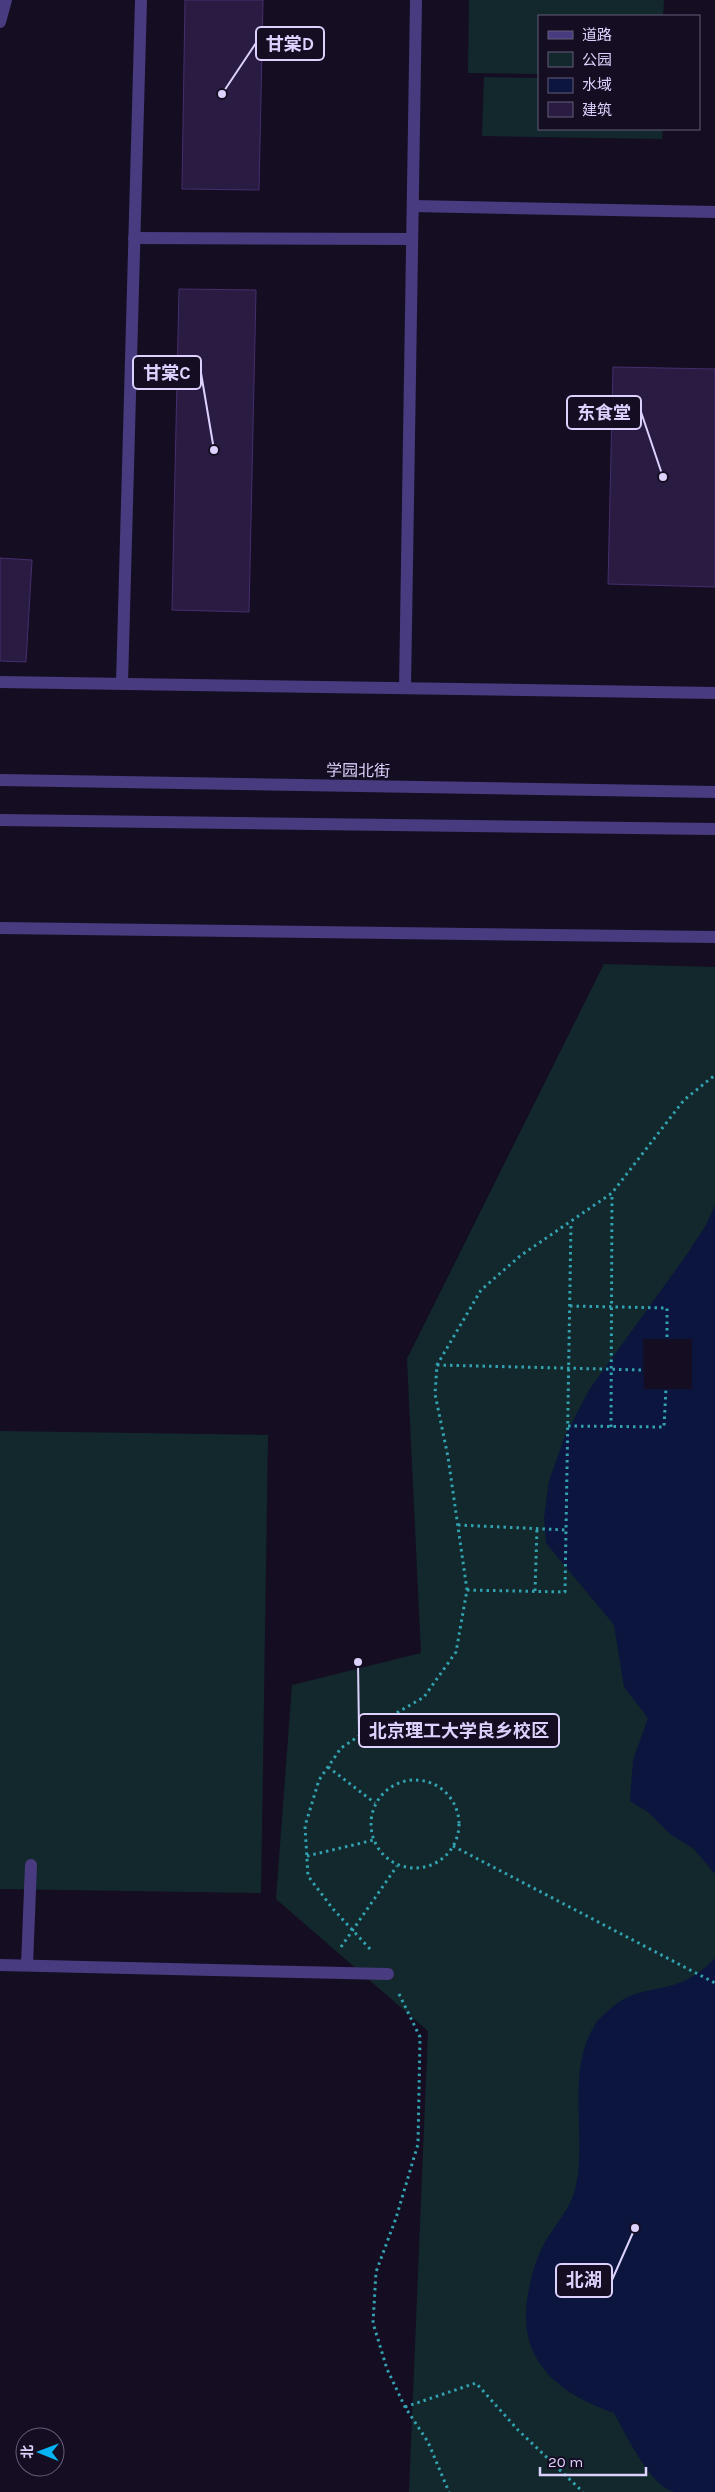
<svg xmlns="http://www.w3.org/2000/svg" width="715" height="2492" font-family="Karla,'Noto Sans SC',sans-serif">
  <rect width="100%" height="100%" fill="#150e22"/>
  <g fill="#12282c">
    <path d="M469,0H664L663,16H539V74L468,73Z"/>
    <path d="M484,77L539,78V129H663L662,139L482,136Z"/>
    <path d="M604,964L715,967V2492H409L428,2031L276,1899L292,1685L421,1653L407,1359Z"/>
    <path d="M0,1431L268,1435L261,1893L0,1889Z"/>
  </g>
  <g fill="#0b153e">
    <path d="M715,1205V1874L694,1849L670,1834L648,1812L630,1801L633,1760L648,1718L624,1687L614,1625L546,1543L544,1518L549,1481L565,1436L589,1390L685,1257L706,1225Z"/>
    <path d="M715,1958V2492C702,2492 688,2492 675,2492C652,2489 625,2433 614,2413C551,2391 513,2355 530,2284C533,2270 538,2254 545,2242C556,2223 571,2208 576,2186C587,2134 565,2070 596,2023C599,2018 605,2014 609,2010C634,1987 653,1993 682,1982C693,1978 707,1967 715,1958Z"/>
  </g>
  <path fill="#150e22" d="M643,1339H692V1389H644Z"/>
  <g fill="#2a1b42" stroke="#452e6d">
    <path d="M185,0H263L259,190L182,189Z"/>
    <path d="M179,289L256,290L249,612L172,610Z"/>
    <path d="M613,367L715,369V587L608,584Z"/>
    <path d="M0,558L32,560L26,662L0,661Z"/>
  </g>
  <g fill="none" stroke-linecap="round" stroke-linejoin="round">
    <g stroke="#32a2b0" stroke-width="3" stroke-dasharray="2.5 4" stroke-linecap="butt">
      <path d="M570,1306L667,1308V1339"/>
      <path d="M437,1365L643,1370"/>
      <path d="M568,1426L664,1427L666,1388"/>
      <path d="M611,1427L612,1193"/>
      <path d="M458,1525L566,1530"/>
      <path d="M467,1590L565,1592L571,1223"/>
      <path d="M535,1591L537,1528"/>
      <path d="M328,1767L375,1803"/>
      <circle cx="415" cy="1824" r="44"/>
      <path d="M453,1846L715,1983"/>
      <path d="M307,1856L374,1840"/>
      <path d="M341,1947L397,1866"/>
      <path d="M370,1949L333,1909L308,1876L305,1826L319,1780L341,1748L374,1726L424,1697L456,1652L467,1590L448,1457L435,1394L437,1365L481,1290L520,1256L612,1193L684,1100L715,1075"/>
      <path d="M399,1994L420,2037L418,2144L396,2218L376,2272L373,2323L387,2369L405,2407L428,2442L449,2492"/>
      <path d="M405,2407L476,2383L518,2430L583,2492"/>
    </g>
    <g stroke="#493b7f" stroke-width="12">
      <path d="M0,22L6,0"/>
      <path d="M413,206L715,212"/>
      <path d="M134,238L412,239"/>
      <path d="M0,682L715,693"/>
      <path d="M122,683L141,0"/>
      <path d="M405,688L416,0"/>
      <path d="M0,780L715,792"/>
      <path d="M0,820L715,829"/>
      <path d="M0,928L715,937"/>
      <path d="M0,1965L388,1974"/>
      <path d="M27,1965L31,1865"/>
    </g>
  </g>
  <g text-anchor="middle" stroke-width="5" stroke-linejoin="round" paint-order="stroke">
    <g font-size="16" fill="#ddd1fd" stroke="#150e22">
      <text transform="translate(358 770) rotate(1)" y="6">学园北街</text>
    </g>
  </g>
  <path fill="none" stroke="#ddd1fd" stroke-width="2" d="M222 94L256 43M214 450L201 373M663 477L641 412M358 1662L359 1731M635 2228L612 2280"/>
  <g fill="#ddd1fd" stroke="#150e22" stroke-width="2">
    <circle cx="222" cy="94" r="5"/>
    <circle cx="214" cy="450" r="5"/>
    <circle cx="663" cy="477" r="5"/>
    <circle cx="358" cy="1662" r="5"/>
    <circle cx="635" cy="2228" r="5"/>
  </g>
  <g fill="#150e22" stroke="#ddd1fd" stroke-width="2">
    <rect x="256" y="27" width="68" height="33" rx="5"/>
    <rect x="133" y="356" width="68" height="33" rx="5"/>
    <rect x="567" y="396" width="74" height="33" rx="5"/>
    <rect x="359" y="1714" width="200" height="33" rx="5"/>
    <rect x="556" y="2264" width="56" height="33" rx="5"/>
  </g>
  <g font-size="18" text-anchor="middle" font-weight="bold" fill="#ddd1fd">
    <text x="290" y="50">甘棠D</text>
    <text x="167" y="379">甘棠C</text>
    <text x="604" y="419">东食堂</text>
    <text x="459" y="1737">北京理工大学良乡校区</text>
    <text x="584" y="2286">北湖</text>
  </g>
  <rect x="538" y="15" width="162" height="115" fill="#150e22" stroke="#655c7a"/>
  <rect x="548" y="31" width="25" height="8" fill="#493b7f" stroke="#655c7a"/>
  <text x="582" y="40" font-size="15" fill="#ddd1fd">道路</text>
  <rect x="548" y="52" width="25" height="15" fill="#12282c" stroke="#655c7a"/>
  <text x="582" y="65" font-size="15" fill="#ddd1fd">公园</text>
  <rect x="548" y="78" width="25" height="15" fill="#0b153e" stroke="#655c7a"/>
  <text x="582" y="90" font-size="15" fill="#ddd1fd">水域</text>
  <rect x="548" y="102" width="25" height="15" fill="#2a1b42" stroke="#655c7a"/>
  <text x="582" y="115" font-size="15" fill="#ddd1fd">建筑</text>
  <g transform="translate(40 2452) rotate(271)"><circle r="24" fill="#150e22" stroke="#655c7a"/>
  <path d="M0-4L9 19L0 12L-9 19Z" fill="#08b3f2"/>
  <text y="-8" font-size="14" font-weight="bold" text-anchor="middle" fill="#ddd1fd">北</text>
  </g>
  <path d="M540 2467v8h106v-8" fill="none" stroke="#ddd1fd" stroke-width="2.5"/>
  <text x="548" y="2467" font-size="15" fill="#ddd1fd" stroke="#150e22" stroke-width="4" paint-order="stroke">20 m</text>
</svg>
